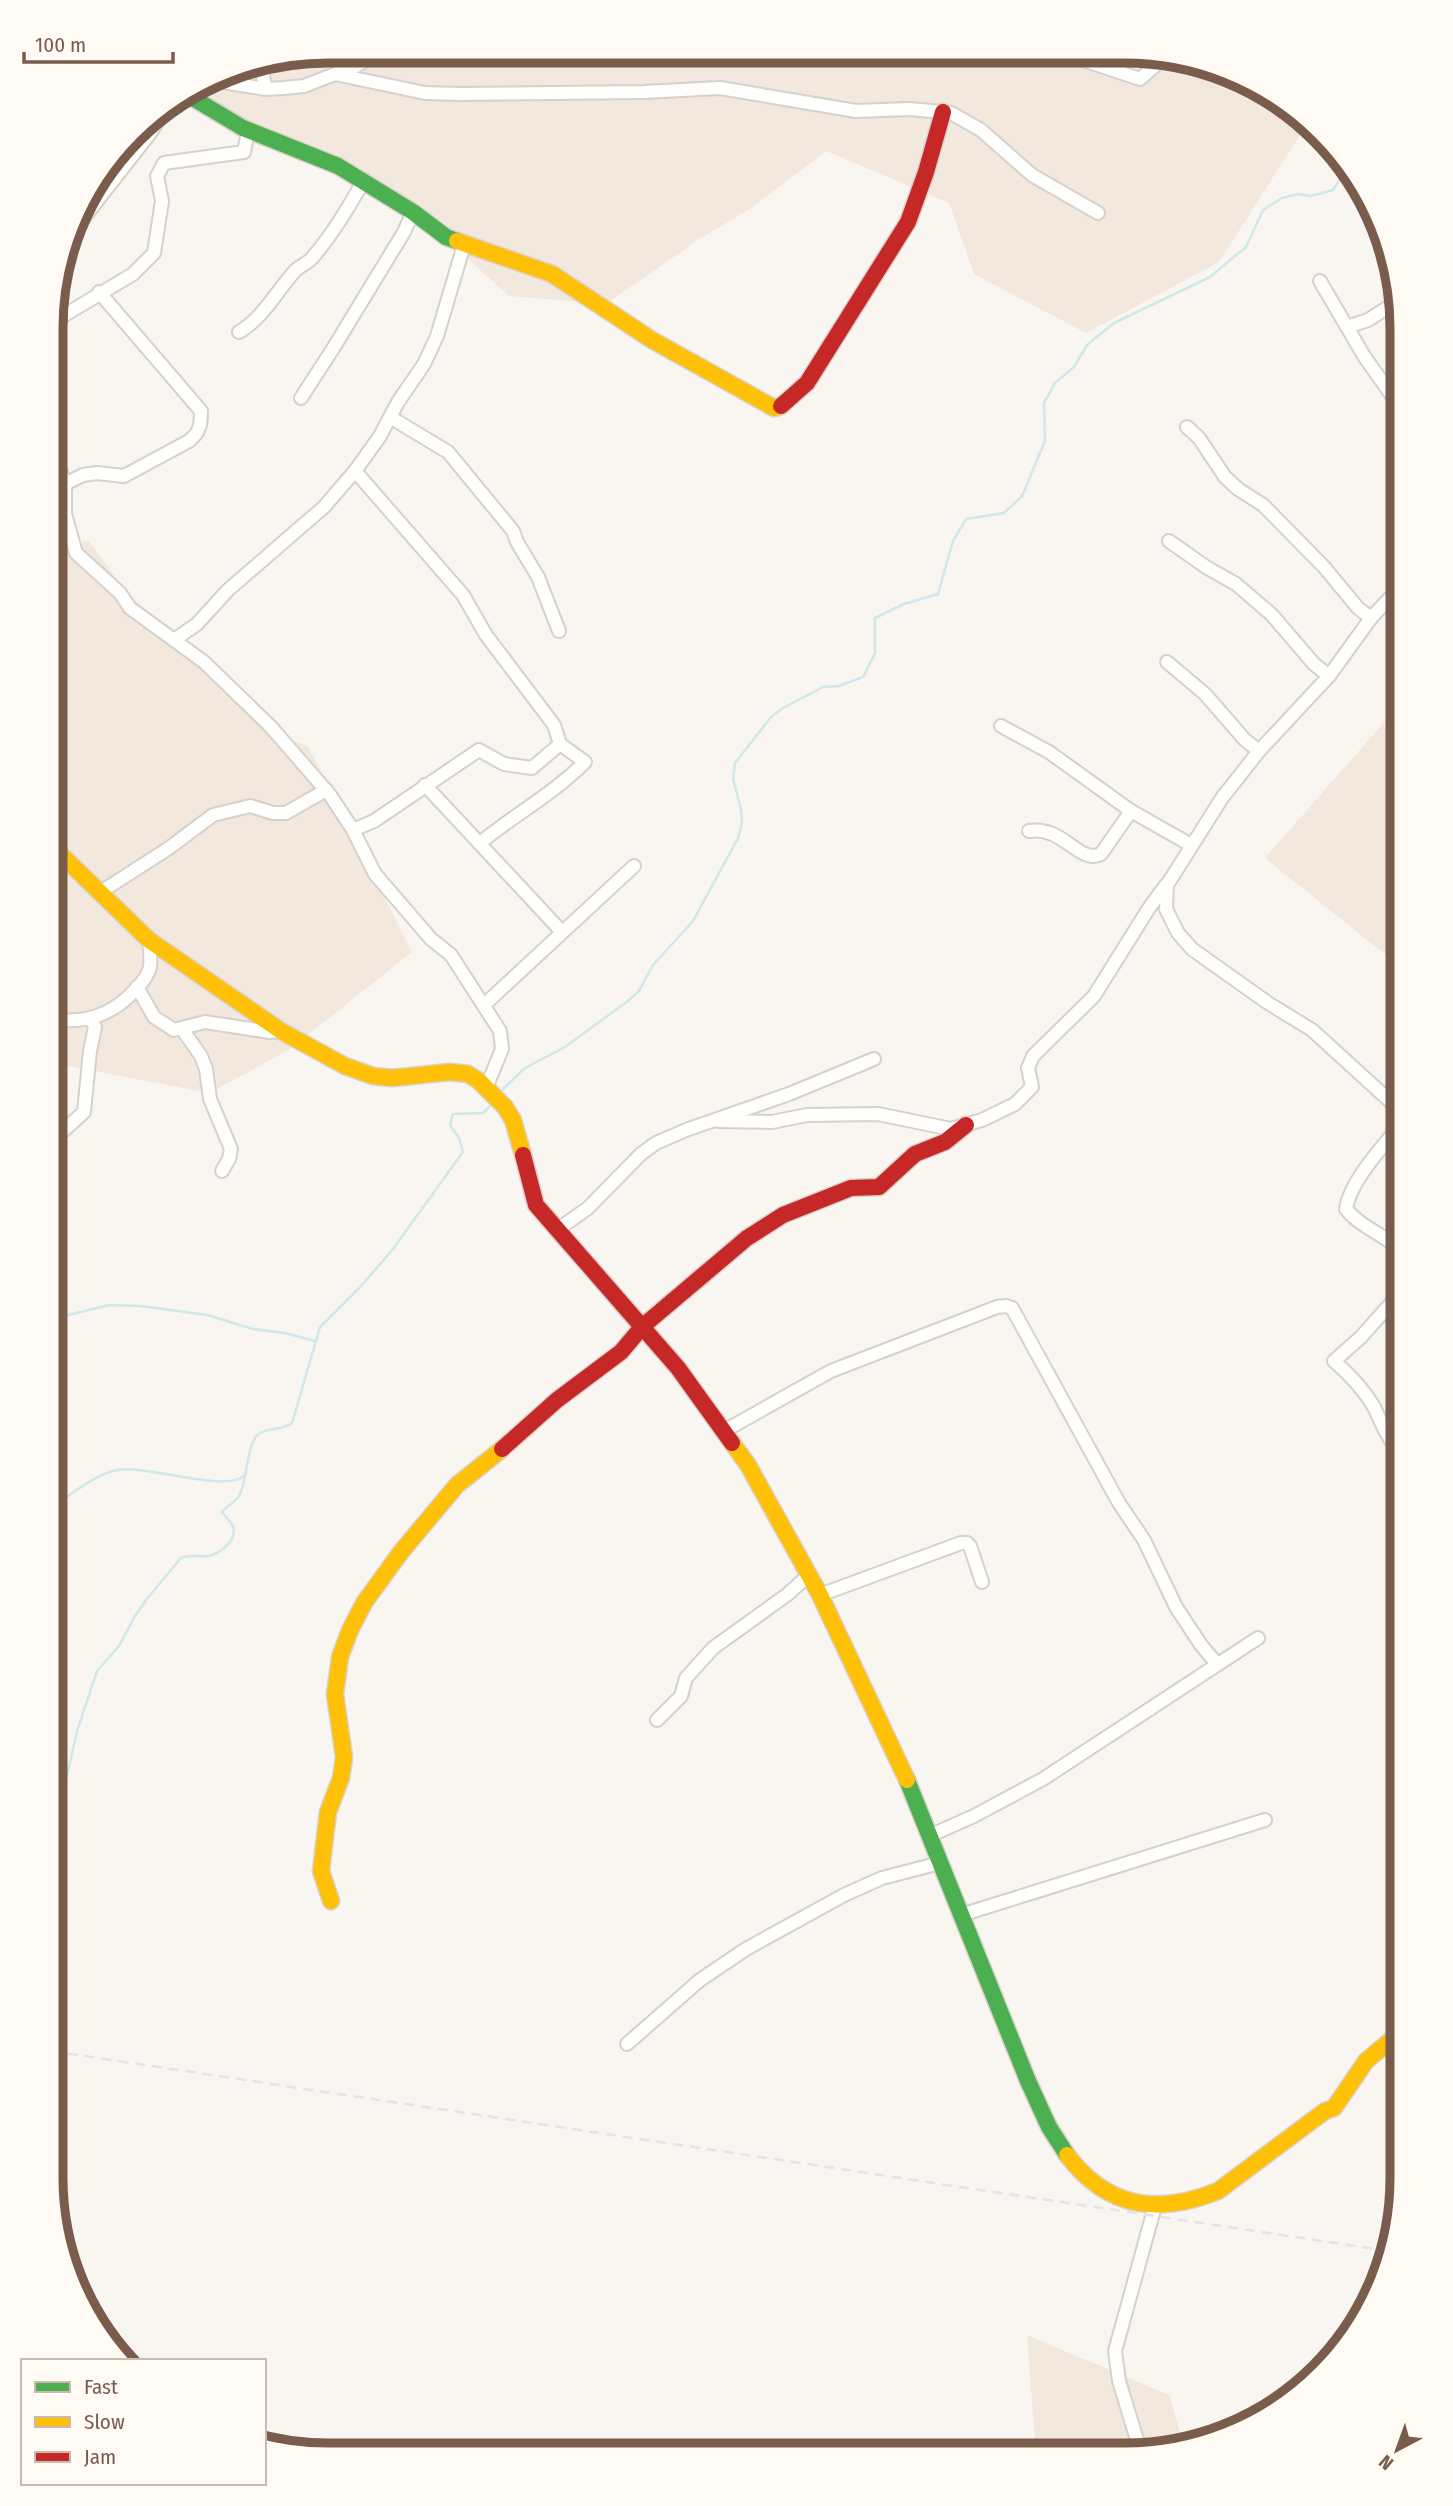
<svg xmlns="http://www.w3.org/2000/svg" width="1453" height="2506" font-family="'Fira Sans Condensed',sans-serif">
  <rect width="100%" height="100%" fill="#f9f5f0"/>
  <g fill="#f2e8de">
    <path d="M328,51L1178,56L1247,79L1309,121L1219,262L1086,333L974,274L949,203L826,151L753,207L701,238L606,304L509,296L383,182L178,99L223,72Z"/>
    <path d="M89,541L129,596L188,645L278,735L308,746L412,952L290,1049L210,1093L52,1063L53,545Z"/>
    <path d="M1402,702V968L1265,858Z"/>
    <path d="M1027,2335L1169,2395L1184,2445L1125,2455H1036Z"/>
  </g>
  <g fill="none" stroke-linecap="round" stroke-linejoin="round">
    <g stroke="#d0e8ea" stroke-width="2.5">
      <path d="M499,1093L525,1068L565,1047L628,1001L639,991L653,965L693,921L738,838L742,823L741,809L733,779L735,763L771,717L783,708L823,687L839,686L863,677L875,653V618L904,604L938,594L953,541L966,519L1004,513L1022,496L1045,441L1044,403L1055,383L1074,367L1087,345L1114,323L1210,277L1246,247L1263,210L1282,198L1298,194L1311,196L1333,190L1348,166"/>
      <path d="M52,1319L109,1305L141,1306L207,1315L253,1329L285,1333L315,1341"/>
      <path d="M52,1507C70,1495 96,1474 117,1470C146,1464 227,1494 245,1475"/>
      <path d="M51,1812L67,1776L77,1731L97,1671L119,1646L135,1616L146,1600L181,1558C191,1554 198,1557 208,1556C219,1554 234,1543 234,1530C233,1522 226,1518 222,1512C227,1506 235,1502 239,1496C248,1481 246,1441 260,1433C270,1427 282,1431 292,1423L320,1327L363,1284L393,1249L463,1152L459,1138L450,1125L453,1114L483,1113L492,1104"/>
    </g>
    <defs>
      <g id="street">
        <path d="M1068,55L1140,79L1166,56"/>
        <path d="M260,64L266,89"/>
        <path d="M337,73L354,67L381,51"/>
        <path d="M210,80L266,89L283,88L304,86L335,74L425,93L459,94L644,92L720,88L856,111L909,109L943,112L951,113L981,130L1032,175L1098,213"/>
        <path d="M71,234L151,132L167,107"/>
        <path d="M1320,281L1364,356L1402,410"/>
        <path d="M53,322L133,274L154,253L162,201L157,176L164,163L244,152L248,131"/>
        <path d="M1347,327L1368,320L1398,301"/>
        <path d="M239,332C263,318 276,292 294,272C299,266 307,264 312,258C333,234 348,208 364,180"/>
        <path d="M301,398L334,347L404,232L413,212"/>
        <path d="M390,417L448,452L513,531L517,542L538,577L559,631"/>
        <path d="M1187,427L1199,438L1225,477L1238,489L1263,505L1324,567L1358,608L1371,618"/>
        <path d="M53,450L65,484V514L76,553L120,593L130,608L204,662L271,727L330,795L353,830L375,874L431,939L451,955L500,1031L502,1049L486,1088"/>
        <path d="M355,471L463,595L486,635L554,725L560,744L585,762C553,794 514,815 480,843"/>
        <path d="M65,484L83,475L97,473L124,476L189,441C200,432 201,425 201,411L99,292"/>
        <path d="M53,523L65,514"/>
        <path d="M1169,541L1206,567L1236,584L1272,615L1314,664L1329,676"/>
        <path d="M1395,593L1402,625"/>
        <path d="M174,640L197,624L228,590L324,507L355,471L380,436L398,402L424,364L437,336L464,245"/>
        <path d="M1167,662L1205,694L1245,740L1259,751"/>
        <path d="M1001,726L1049,752L1131,811L1191,845"/>
        <path d="M425,785L562,932"/>
        <path d="M353,830L374,821L479,750L504,764L532,768L560,744"/>
        <path d="M1029,831C1063,825 1079,865 1101,854L1131,811"/>
        <path d="M99,893L169,848L213,815L250,806L273,813H286L326,790"/>
        <path d="M137,987L154,1017L174,1030L205,1022L270,1032L281,1031"/>
        <path d="M484,1005L634,866"/>
        <path d="M52,1019C84,1024 113,1015 135,990C141,984 148,976 150,967C151,959 150,949 149,940"/>
        <path d="M182,1029L201,1056L206,1069L210,1099L231,1149L229,1159L222,1171"/>
        <path d="M1402,1112L1312,1030L1268,1003L1192,949L1178,933L1166,909L1167,885L1222,798L1259,751L1329,676L1371,618L1402,585"/>
        <path d="M718,1121L772,1122L807,1115L878,1114L951,1129L982,1120L1015,1104L1032,1087L1028,1068L1033,1056L1094,996L1149,908L1166,885"/>
        <path d="M52,1141L84,1112L90,1051L95,1027L91,1019"/>
        <path d="M557,1230L588,1208L641,1154L656,1143L686,1130L789,1094L874,1059"/>
        <path d="M1402,1251C1385,1235 1360,1227 1346,1209C1350,1181 1384,1145 1402,1123"/>
        <path d="M724,1431L831,1371L997,1307L1006,1306L1012,1308L1119,1503L1144,1540L1176,1607L1201,1645L1217,1664"/>
        <path d="M1402,1454C1388,1440 1382,1424 1374,1407C1364,1390 1349,1374 1334,1361L1361,1337L1402,1291"/>
        <path d="M820,1595L961,1543H967L970,1546L982,1582"/>
        <path d="M657,1720L681,1696L686,1678L713,1648L788,1594L809,1575"/>
        <path d="M929,1836L974,1816L1043,1779L1258,1638"/>
        <path d="M961,1915L1265,1820"/>
        <path d="M627,2044L700,1980L746,1949L844,1895L882,1878L940,1863"/>
        <path d="M1141,2453L1119,2381L1115,2351L1155,2206"/>
      </g>
      <g id="fast">
        <path d="M186,94L243,128L338,166L413,212L446,237L457,241"/>
        <path d="M907,1780L1028,2081L1049,2127L1067,2155"/>
      </g>
      <g id="slow">
        <path d="M457,241L552,274L652,340L774,408L781,406"/>
        <path d="M52,846L149,940L281,1031L345,1066L373,1076L392,1078L450,1072L468,1074L479,1081L505,1107L513,1120L523,1155"/>
        <path d="M732,1443L748,1465L820,1595L907,1780"/>
        <path d="M331,1901L321,1871L328,1812L341,1778L344,1757L335,1694L340,1657L350,1630L364,1603L401,1552L457,1485L502,1449"/>
        <path d="M1067,2155C1108,2209 1158,2215 1218,2191L1325,2111L1334,2108L1366,2061L1402,2031"/>
      </g>
      <g id="jam">
        <path d="M781,406L807,383L908,222L926,172L943,112"/>
        <path d="M523,1155L536,1205L678,1368L732,1443"/>
        <path d="M502,1449L557,1400L621,1352L643,1326L747,1238L783,1215L851,1188L879,1187L915,1154L945,1142L966,1125"/>
      </g>
    </defs>
    <use href="#street" stroke="#d7d1cb" stroke-width="16"/>
    <use href="#fast" stroke="#d9d2cb" stroke-width="19"/>
    <use href="#slow" stroke="#d9d2cb" stroke-width="19"/>
    <use href="#jam" stroke="#d9d2cb" stroke-width="19"/>
    <use href="#street" stroke="#fefefd" stroke-width="12"/>
    <use href="#fast" stroke="#4caf50" stroke-width="16"/>
    <use href="#slow" stroke="#ffc107" stroke-width="16"/>
    <use href="#jam" stroke="#c62828" stroke-width="16"/>
    <path stroke="#e6e3e7" stroke-width="2.5" stroke-dasharray="10 7" stroke-linecap="butt" d="M51,2051L1389,2251"/>
  </g>
  <path d="M0 0H1453V2506H0ZM328 63H1125A265 265 0 0 1 1390 328V2178A265 265 0 0 1 1125 2443H328A265 265 0 0 1 63 2178V328A265 265 0 0 1 328 63Z" fill="#fffaf3" fill-rule="evenodd"/>
  <path fill="none" stroke="#7a5c4d" stroke-width="9" d="M328 63H1125A265 265 0 0 1 1390 328V2178A265 265 0 0 1 1125 2443H328A265 265 0 0 1 63 2178V328A265 265 0 0 1 328 63Z"/>
  <rect x="21" y="2359" width="245" height="126" fill="#fffaf3" stroke="#cabbb1" stroke-width="2"/>
  <rect x="35" y="2382" width="35" height="10" fill="#4caf50" stroke="#cabbb1" stroke-width="2"/>
  <text x="84" y="2394" font-size="21" fill="#7a5c4d">Fast</text>
  <rect x="35" y="2417" width="35" height="10" fill="#ffc107" stroke="#cabbb1" stroke-width="2"/>
  <text x="84" y="2429" font-size="21" fill="#7a5c4d">Slow</text>
  <rect x="35" y="2452" width="35" height="10" fill="#c62828" stroke="#cabbb1" stroke-width="2"/>
  <text x="84" y="2464" font-size="21" fill="#7a5c4d">Jam</text>
  <g transform="translate(1397 2450) rotate(221)" stroke="#fffaf3" stroke-width="5" paint-order="stroke">
  <path d="M0-5L12 26L0 18L-12 26Z" fill="#7a5c4d"/>
  <text y="-10" font-size="19" font-weight="bold" text-anchor="middle" fill="#7a5c4d">N</text>
  </g>
  <path d="M24 52v10h149v-10" fill="none" stroke="#7a5c4d" stroke-width="3.5"/>
  <text x="35" y="52" font-size="21" fill="#7a5c4d" stroke="#fffaf3" stroke-width="5" paint-order="stroke">100 m</text>
</svg>
